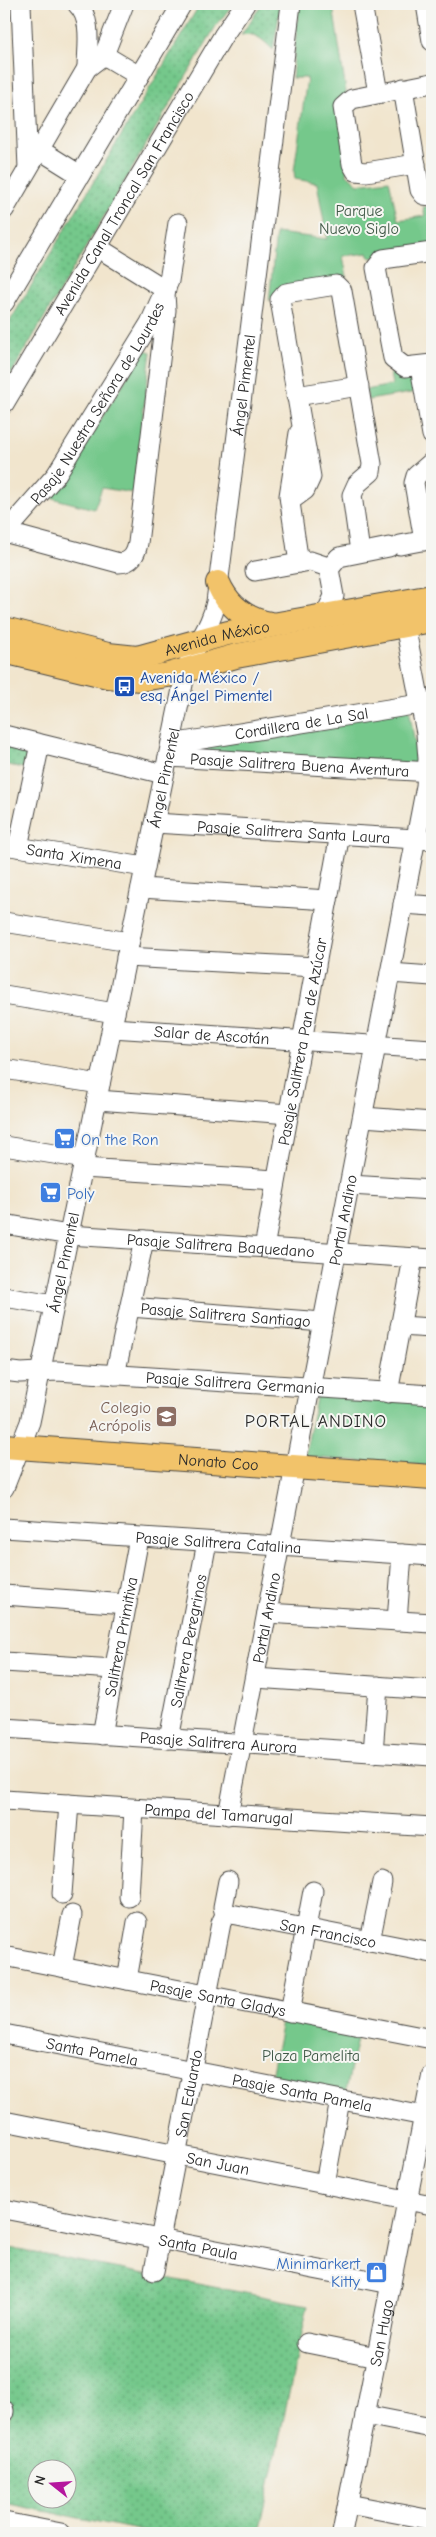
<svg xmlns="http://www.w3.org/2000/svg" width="436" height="2537" font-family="'Comic Neue',sans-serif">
  <defs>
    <pattern id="grass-dots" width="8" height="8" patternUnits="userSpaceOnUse" patternTransform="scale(1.25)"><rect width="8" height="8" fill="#74c88b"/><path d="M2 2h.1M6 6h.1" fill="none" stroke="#5fa372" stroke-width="1.8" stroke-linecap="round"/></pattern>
  </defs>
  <rect width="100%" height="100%" fill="#f6f6f2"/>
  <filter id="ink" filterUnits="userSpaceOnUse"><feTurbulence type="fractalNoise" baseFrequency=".02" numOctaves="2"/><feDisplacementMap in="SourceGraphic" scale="10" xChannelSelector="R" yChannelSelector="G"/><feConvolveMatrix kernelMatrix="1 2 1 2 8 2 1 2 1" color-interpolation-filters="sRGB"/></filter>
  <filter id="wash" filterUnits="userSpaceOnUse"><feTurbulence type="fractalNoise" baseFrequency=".0096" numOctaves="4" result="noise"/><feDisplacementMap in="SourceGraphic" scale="20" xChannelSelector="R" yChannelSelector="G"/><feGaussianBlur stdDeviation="1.12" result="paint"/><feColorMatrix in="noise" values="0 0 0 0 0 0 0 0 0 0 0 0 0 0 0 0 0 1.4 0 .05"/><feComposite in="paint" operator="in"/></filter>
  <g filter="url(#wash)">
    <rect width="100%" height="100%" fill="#f1e5cd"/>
    <g fill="url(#grass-dots)" stroke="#507a5b" fill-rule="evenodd">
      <path d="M200,4H233L216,26L4,386V331Z"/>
      <path d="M262,4H281L273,50C263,40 256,32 241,35Z"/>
      <path d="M4,737L35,744L32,770L4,764Z"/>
      <path d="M4,2247L308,2305L259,2533H153L4,2503V2449L12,2405L4,2402ZM38,2470H68V2500H38Z"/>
    </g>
    <g fill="#74c88b" stroke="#507a5b">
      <path d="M299,4H340L333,6L346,92L347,174L358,184L389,180L398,220L425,216L423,207L432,206V248L370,258L368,253L343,256L347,277L277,292L269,301L276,233L327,239L317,183L295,179L294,171L307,78H292Z"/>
      <path d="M144,350L151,352L133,493L102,488L94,509L52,498Z"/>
      <path d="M390,373C405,376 414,376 417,392L368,400L366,390L392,385Z"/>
      <path d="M409,707L419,770L193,753L192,746Z"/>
      <path d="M317,1393L432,1401V1466L305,1457Z"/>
      <path d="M283,2016L359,2029L345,2096L270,2082Z"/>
    </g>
  </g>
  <g filter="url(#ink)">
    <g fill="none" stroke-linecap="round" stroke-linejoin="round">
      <defs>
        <g id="minor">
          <path d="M21,4L28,168"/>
          <path d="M77,4C93,19 87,47 87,68"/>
          <path d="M362,4L378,93"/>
          <path d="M426,4L432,41"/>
          <path d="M104,55L139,76"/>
          <path d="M403,88L420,190L424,195L432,196"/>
          <path d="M40,150L80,175"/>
          <path d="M416,164L366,172L356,171L352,164L343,107L352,99L432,83"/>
          <path d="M4,210L87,68L104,55L124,4"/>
          <path d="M97,247L166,290"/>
          <path d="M432,252L383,259L376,268L393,358L405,367L432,364"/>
          <path d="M4,303L182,4"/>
          <path d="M420,367L432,435"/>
          <path d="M296,396L359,386"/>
          <path id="s1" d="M4,404L223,36L245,4"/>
          <path d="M299,433L289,496L299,563"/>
          <path d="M290,501L305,490L311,477L280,300L286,293L336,285L342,291L372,464L371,472L357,484L352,495L360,552"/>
          <path d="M4,532L119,563C131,563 136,554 138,543L166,310L165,293"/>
          <path id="s2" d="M5,533L56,475L150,323L169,281L178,223"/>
          <path d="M424,541L414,483L416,476L432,462"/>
          <path d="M400,545L432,539"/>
          <path d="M329,569L339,557L389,547"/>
          <path d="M255,571L310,561L325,566L329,569L334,596L325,615"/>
          <path d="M4,735L164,774"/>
          <path id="s3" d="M171,744L432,702"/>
          <path id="s4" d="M168,757L432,772"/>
          <path id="s5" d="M154,823L432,840"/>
          <path id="s6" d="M4,845L145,867"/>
          <path d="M18,847L40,744"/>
          <path d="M141,888L328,900"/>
          <path d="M403,904L432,906"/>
          <path d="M4,922L129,942"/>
          <path d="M126,957L316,967"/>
          <path d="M390,973L432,976"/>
          <path d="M4,995L115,1013"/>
          <path id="s7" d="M112,1028L432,1049"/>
          <path d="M4,1069L100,1084"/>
          <path d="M97,1100L289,1114"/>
          <path d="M363,1117L432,1122"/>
          <path d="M4,1146L85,1159"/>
          <path d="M83,1168L276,1180"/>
          <path d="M350,1185L432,1190"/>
          <path id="s8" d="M4,1224L69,1235L432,1259"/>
          <path id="s9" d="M264,1248L340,834"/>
          <path d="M4,1297L54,1305"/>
          <path id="s10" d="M130,1307L323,1322"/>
          <path d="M400,1326L432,1328"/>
          <path id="s11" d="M4,1371L20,1373L57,1371L432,1395"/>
          <path d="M115,1375L144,1240"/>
          <path d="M388,1393L413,1258"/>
          <path id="s12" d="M4,1488L30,1422L186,670C194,645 211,628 216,602L291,4"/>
          <path id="s13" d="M4,1528L432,1556"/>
          <path d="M4,1595L127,1604"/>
          <path d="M267,1613L432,1623"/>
          <path d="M397,1621L402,1554"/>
          <path d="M4,1662L114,1669"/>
          <path d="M255,1678L432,1690"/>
          <path id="s14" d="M4,1728L432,1756"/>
          <path id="s15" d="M102,1735L139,1538"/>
          <path id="s16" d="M169,1739L207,1542"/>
          <path d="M373,1753L378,1686"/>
          <path id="s17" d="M4,1800L432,1827"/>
          <path id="s18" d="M228,1815L426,786L428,759L426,733L405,625"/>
          <path d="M62,1894L69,1804"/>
          <path d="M129,1897L134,1809"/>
          <path id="s19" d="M225,1915L231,1914L432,1953"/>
          <path d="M225,1915L223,1907L228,1881"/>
          <path d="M370,1941L382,1882"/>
          <path id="s20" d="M4,1956L432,2039"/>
          <path d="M62,1967L72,1915"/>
          <path d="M127,1980L137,1922"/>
          <path d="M290,2012L313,1891"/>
          <path id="s21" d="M4,2034L424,2116"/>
          <path id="s22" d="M4,2121L432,2205"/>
          <path d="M325,2184L340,2100"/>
          <path id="s23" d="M4,2209L391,2284"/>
          <path id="s24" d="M154,2271L221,1923L225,1915"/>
          <path d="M307,2343L377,2357"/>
          <path d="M4,2412V2410"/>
          <path d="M365,2415L432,2428"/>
          <path d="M348,2504L432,2520"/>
          <path d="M4,2522L61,2533"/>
          <path id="s25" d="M342,2533L432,2074"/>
        </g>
        <g id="major">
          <path d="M218,583C228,606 246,620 271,624"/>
          <path id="s26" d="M4,629L108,655L137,658L228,633L432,597"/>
          <path d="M4,651L108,676L141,679L168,675L236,656L432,620"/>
          <path id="s27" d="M4,1446L432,1477"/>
        </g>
      </defs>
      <use href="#minor" stroke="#494743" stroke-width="21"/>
      <use href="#major" stroke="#494743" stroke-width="26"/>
      <use href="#minor" stroke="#fff" stroke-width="19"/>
      <use href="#major" stroke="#f2c36a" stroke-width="24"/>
    </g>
  </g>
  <defs>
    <symbol id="bus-square" viewBox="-11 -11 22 22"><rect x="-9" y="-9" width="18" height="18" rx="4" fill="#1a4fb4" stroke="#f6f6f2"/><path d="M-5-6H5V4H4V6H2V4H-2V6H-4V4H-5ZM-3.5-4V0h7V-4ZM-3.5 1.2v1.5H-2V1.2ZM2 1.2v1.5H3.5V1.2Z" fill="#fff"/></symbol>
    <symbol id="supermarket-square" viewBox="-11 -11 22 22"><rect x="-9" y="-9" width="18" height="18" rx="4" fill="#3f7fe0" stroke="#f6f6f2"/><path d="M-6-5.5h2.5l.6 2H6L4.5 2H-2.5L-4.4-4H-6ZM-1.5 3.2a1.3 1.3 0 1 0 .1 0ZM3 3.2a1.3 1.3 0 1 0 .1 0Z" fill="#fff"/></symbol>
    <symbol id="school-square" viewBox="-11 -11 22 22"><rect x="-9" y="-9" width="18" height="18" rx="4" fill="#8d6e63" stroke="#f6f6f2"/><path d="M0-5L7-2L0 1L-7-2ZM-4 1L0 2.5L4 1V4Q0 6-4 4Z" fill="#fff"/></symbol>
    <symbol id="shop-square" viewBox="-11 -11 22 22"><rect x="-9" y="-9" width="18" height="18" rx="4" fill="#3f7fe0" stroke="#f6f6f2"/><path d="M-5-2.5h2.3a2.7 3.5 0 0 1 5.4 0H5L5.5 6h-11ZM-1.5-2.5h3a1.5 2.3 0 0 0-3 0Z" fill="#fff"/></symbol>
  </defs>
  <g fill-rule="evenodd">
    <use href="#bus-square" x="112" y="674" width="25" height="25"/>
    <use href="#supermarket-square" x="52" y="1126" width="25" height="25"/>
    <use href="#supermarket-square" x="38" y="1180" width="25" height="25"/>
    <use href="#school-square" x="154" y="1404" width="25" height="25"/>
    <use href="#shop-square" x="364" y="2260" width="25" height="25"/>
  </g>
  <g text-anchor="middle" stroke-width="4" stroke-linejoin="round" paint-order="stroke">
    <g font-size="16" fill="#2b2b2b" stroke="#f6f6f2">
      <text dy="6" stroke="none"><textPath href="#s1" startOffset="234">Avenida Canal Troncal San Francisco</textPath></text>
      <text dy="6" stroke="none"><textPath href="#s12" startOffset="1132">Ángel Pimentel</textPath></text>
      <text dy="6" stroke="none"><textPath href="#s2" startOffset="160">Pasaje Nuestra Señora de Lourdes</textPath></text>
      <text dy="6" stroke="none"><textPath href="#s26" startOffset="219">Avenida México</textPath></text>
      <text dy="6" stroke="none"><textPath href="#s3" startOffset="132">Cordillera de La Sal</textPath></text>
      <text dy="6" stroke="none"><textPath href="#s4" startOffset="132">Pasaje Salitrera Buena Aventura</textPath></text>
      <text dy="6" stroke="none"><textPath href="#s12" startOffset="729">Ángel Pimentel</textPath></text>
      <text dy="6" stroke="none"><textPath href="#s5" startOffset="140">Pasaje Salitrera Santa Laura</textPath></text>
      <text dy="6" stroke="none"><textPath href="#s6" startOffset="71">Santa Ximena</textPath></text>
      <text dy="6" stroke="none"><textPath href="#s7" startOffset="100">Salar de Ascotán</textPath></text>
      <text dy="6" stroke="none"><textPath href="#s9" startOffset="210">Pasaje Salitrera Pan de Azúcar</textPath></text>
      <text dy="6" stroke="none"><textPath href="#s18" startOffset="606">Portal Andino</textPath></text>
      <text dy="6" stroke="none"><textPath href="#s8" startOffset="218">Pasaje Salitrera Baquedano</textPath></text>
      <text dy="6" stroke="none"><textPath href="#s12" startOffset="234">Ángel Pimentel</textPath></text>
      <text dy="6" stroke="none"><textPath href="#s10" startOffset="96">Pasaje Salitrera Santiago</textPath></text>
      <text dy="6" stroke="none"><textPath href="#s11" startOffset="232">Pasaje Salitrera Germania</textPath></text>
      <text dy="6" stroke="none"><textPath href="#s27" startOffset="215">Nonato Coo</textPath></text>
      <text dy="6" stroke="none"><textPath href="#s13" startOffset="215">Pasaje Salitrera Catalina</textPath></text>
      <text dy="6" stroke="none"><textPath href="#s18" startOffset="201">Portal Andino</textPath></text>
      <text dy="6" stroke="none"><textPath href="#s15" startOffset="100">Salitrera Primitiva</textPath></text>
      <text dy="6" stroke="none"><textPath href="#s16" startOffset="100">Salitrera Peregrinos</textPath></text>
      <text dy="6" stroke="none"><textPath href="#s14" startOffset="215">Pasaje Salitrera Aurora</textPath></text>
      <text dy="6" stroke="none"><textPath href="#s17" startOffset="215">Pampa del Tamarugal</textPath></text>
      <text dy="6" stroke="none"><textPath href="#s19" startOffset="105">San Francisco</textPath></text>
      <text dy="6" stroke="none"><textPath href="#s20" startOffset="218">Pasaje Santa Gladys</textPath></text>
      <text dy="6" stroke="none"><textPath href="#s21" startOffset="90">Santa Pamela</textPath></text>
      <text dy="6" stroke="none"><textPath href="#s24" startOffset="181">San Eduardo</textPath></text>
      <text dy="6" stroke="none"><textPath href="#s21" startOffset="304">Pasaje Santa Pamela</textPath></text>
      <text dy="6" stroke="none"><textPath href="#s22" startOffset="218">San Juan</textPath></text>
      <text dy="6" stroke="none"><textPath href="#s23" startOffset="198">Santa Paula</textPath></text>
      <text dy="6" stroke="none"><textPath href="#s25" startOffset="204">San Hugo</textPath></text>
    </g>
    <g font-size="16" fill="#415a48" stroke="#f6f6f2">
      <text x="359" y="216">Parque<tspan x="359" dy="18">Nuevo Siglo</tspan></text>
      <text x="311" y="2061">Plaza Pamelita</text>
    </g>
    <g font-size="16" fill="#164399" stroke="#f6f6f2" text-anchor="start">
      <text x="140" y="683">Avenida México /<tspan x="140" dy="18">esq. Ángel Pimentel</tspan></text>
    </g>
    <g font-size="16" fill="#366cbe" stroke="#f6f6f2" text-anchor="start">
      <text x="81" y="1145">On the Ron</text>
      <text x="67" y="1199">Poly</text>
      <text x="360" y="2269" text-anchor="end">Minimarkert<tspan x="360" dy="18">Kitty</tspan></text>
    </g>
    <g font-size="16" fill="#785e54" stroke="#f6f6f2" text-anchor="end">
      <text x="151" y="1413">Colegio<tspan x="151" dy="18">Acrópolis</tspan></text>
    </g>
    <g font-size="18" letter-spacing="1" fill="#2b2b2b" stroke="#f6f6f2">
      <text x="316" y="1427">PORTAL ANDINO</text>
    </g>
  </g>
  <rect width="436" height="2537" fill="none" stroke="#f6f6f2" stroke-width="20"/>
  <g transform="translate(52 2484) rotate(287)"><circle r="24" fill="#f6f6f2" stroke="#a5a5a2"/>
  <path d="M0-4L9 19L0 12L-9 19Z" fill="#b5179e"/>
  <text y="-8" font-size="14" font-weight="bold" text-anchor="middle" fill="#2b2b2b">N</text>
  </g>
</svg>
